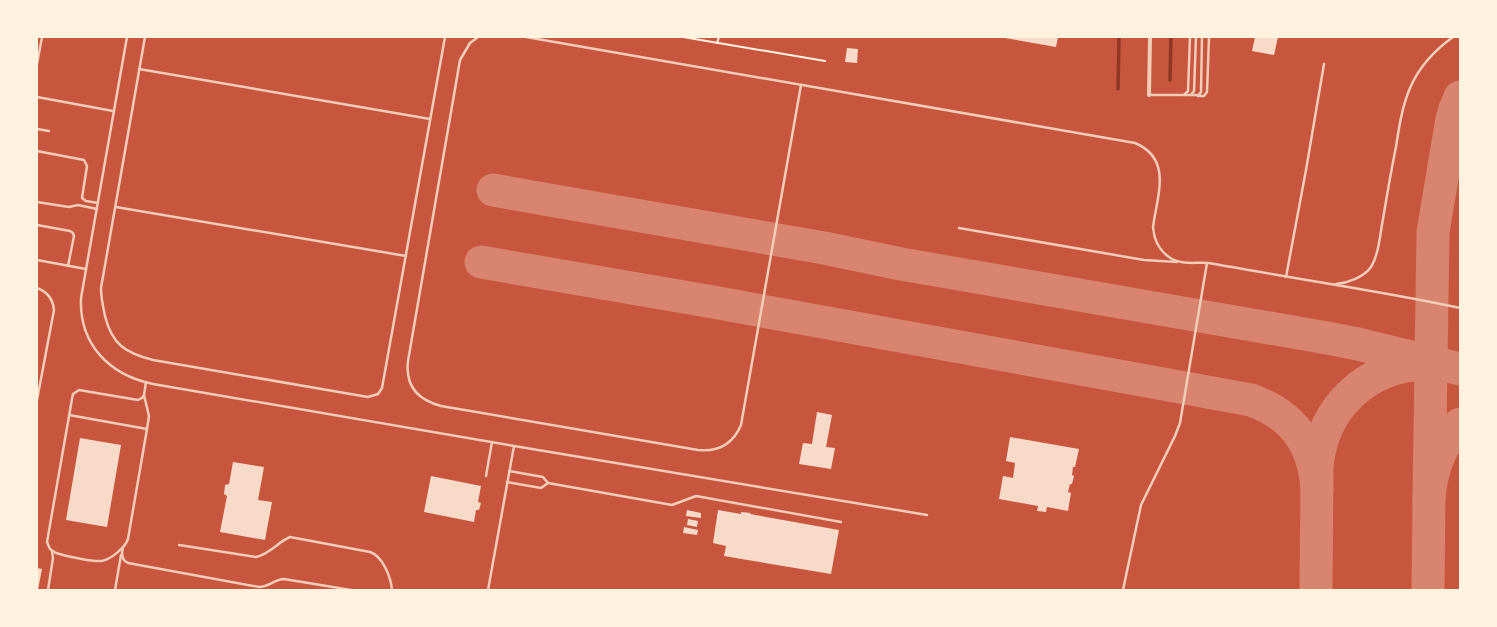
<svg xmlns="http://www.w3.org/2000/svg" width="1497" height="627" font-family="'Source Sans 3',sans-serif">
  <rect width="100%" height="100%" fill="#c8553d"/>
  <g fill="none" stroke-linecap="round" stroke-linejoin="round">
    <g stroke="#8f3625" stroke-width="3.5">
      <path d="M1170,80L1171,37"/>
      <path d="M1118,89L1119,37"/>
    </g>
    <g stroke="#d8846e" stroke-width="33">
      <path d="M493,190L824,248L901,264L1327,338L1358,344L1460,369"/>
      <path d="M481,262L713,302L1251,400C1293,415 1314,444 1317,489"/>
      <path d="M1429,497L1433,232L1452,119L1455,109L1460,97"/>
      <path d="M1316,590L1317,467C1322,408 1366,366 1425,364"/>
      <path d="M1428,590L1429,497C1432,468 1440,445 1460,424"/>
    </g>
  </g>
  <g fill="#f7dbc8">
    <path d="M999,37H1058L1056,47Z"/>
    <path d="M1255,37H1278L1274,55L1252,51Z"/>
    <path d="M847,48L858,49L857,63L845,62Z"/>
    <path d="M817,412L832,415L826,447L835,448L831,469L799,464L803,443L812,444Z"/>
    <path d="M1010,437L1079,449L1075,467H1073L1072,475L1074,476L1072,484H1070L1068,492L1071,493L1068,511L1047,507L1046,512L1037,511L1038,506L999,499L1003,476L1013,478L1015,463L1006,461Z"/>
    <path d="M80,438L121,445L107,527L66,520Z"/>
    <path d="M233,462L264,467L258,500L272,502L265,540L220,532L227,496L224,494L225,485L229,484Z"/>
    <path d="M431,476L481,486L478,502L481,503L479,510H476L474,522L424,512Z"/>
    <path d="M687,510L701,513V518L686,516Z"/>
    <path d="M718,510L741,514V512L751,513L750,514L839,530L831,574L724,556L726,546L713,543Z"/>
    <path d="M688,519L698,521L697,527L687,525Z"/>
    <path d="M684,527L698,530L697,535L683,533Z"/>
    <path d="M37,568L42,569L38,590H37Z"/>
  </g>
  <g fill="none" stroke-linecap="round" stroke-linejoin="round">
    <g stroke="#fff3e0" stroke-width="2">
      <path d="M683,37L825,61"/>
      <path d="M717,43L719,37"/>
    </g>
    <g stroke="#f1ccb7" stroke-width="2.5">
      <path d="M127,37L81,298C79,344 109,375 153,384L514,446L927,515"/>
      <path d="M145,37L101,288C101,298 103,307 105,316C112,345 126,353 153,360L368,397L378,394L382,388L445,37"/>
      <path d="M478,37L470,43L460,60L408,361C405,386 418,400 441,406L698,450C718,452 733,444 741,425L801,85"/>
      <path d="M526,37L1135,143C1173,159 1157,196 1153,227C1154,240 1160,252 1172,259C1183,265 1196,262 1208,263C1216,264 1224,266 1232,267C1308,281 1385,292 1460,308"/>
      <path d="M37,64L42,37"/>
      <path d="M139,69L430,119"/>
      <path d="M1149,95H1199L1201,92L1202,37"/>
      <path d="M1184,95L1188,91L1190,37"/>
      <path d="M1191,95L1194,91L1196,37"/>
      <path d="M1198,96H1204L1207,92L1209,37"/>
      <path d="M37,97L113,111"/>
      <path d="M37,129L49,131"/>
      <path d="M37,151L84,160L87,166L82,198L86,201L98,203"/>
      <path d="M37,202L69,207L78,205L97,209"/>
      <path d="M116,207L406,256"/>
      <path d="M37,225L70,231L73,233L74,236L68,266"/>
      <path d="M959,228L1144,260L1177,262"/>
      <path d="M37,260L86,269"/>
      <path d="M1286,277L1306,170L1324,64"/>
      <path d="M1336,284C1348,283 1364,277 1371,267C1379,254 1380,234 1383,219C1387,195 1391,171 1396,147C1399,127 1402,107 1410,88C1419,67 1435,50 1453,37"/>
      <path d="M37,288C48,292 53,299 54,310L37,400"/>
      <path d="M79,390L138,400L142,398L144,395L149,416L147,429L128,539C125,548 111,559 102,561C93,562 65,556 56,553L50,549L47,542L72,399L73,394Z"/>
      <path d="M144,395L146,382"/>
      <path d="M69,415L147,429"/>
      <path d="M486,476L492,442"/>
      <path d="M507,482L541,488L548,483L543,477L509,471"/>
      <path d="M548,483L672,505L696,496L841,522"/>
      <path d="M179,545L256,557C270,554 278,542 290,537L370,552C383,556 391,578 392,590"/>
      <path d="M123,548C121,555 122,560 128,563L259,587C269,587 275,579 284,579L351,590"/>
      <path d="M48,590L53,558L52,551"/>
      <path d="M115,590L121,555"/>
      <path d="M488,590L514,446"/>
      <path d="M1123,590L1141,505L1175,436L1180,423L1207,263"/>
    </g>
    <path stroke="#f1ccb7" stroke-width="4" d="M1149,95L1150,37"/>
  </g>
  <rect width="1497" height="627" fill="none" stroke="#fff3e0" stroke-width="76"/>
</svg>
